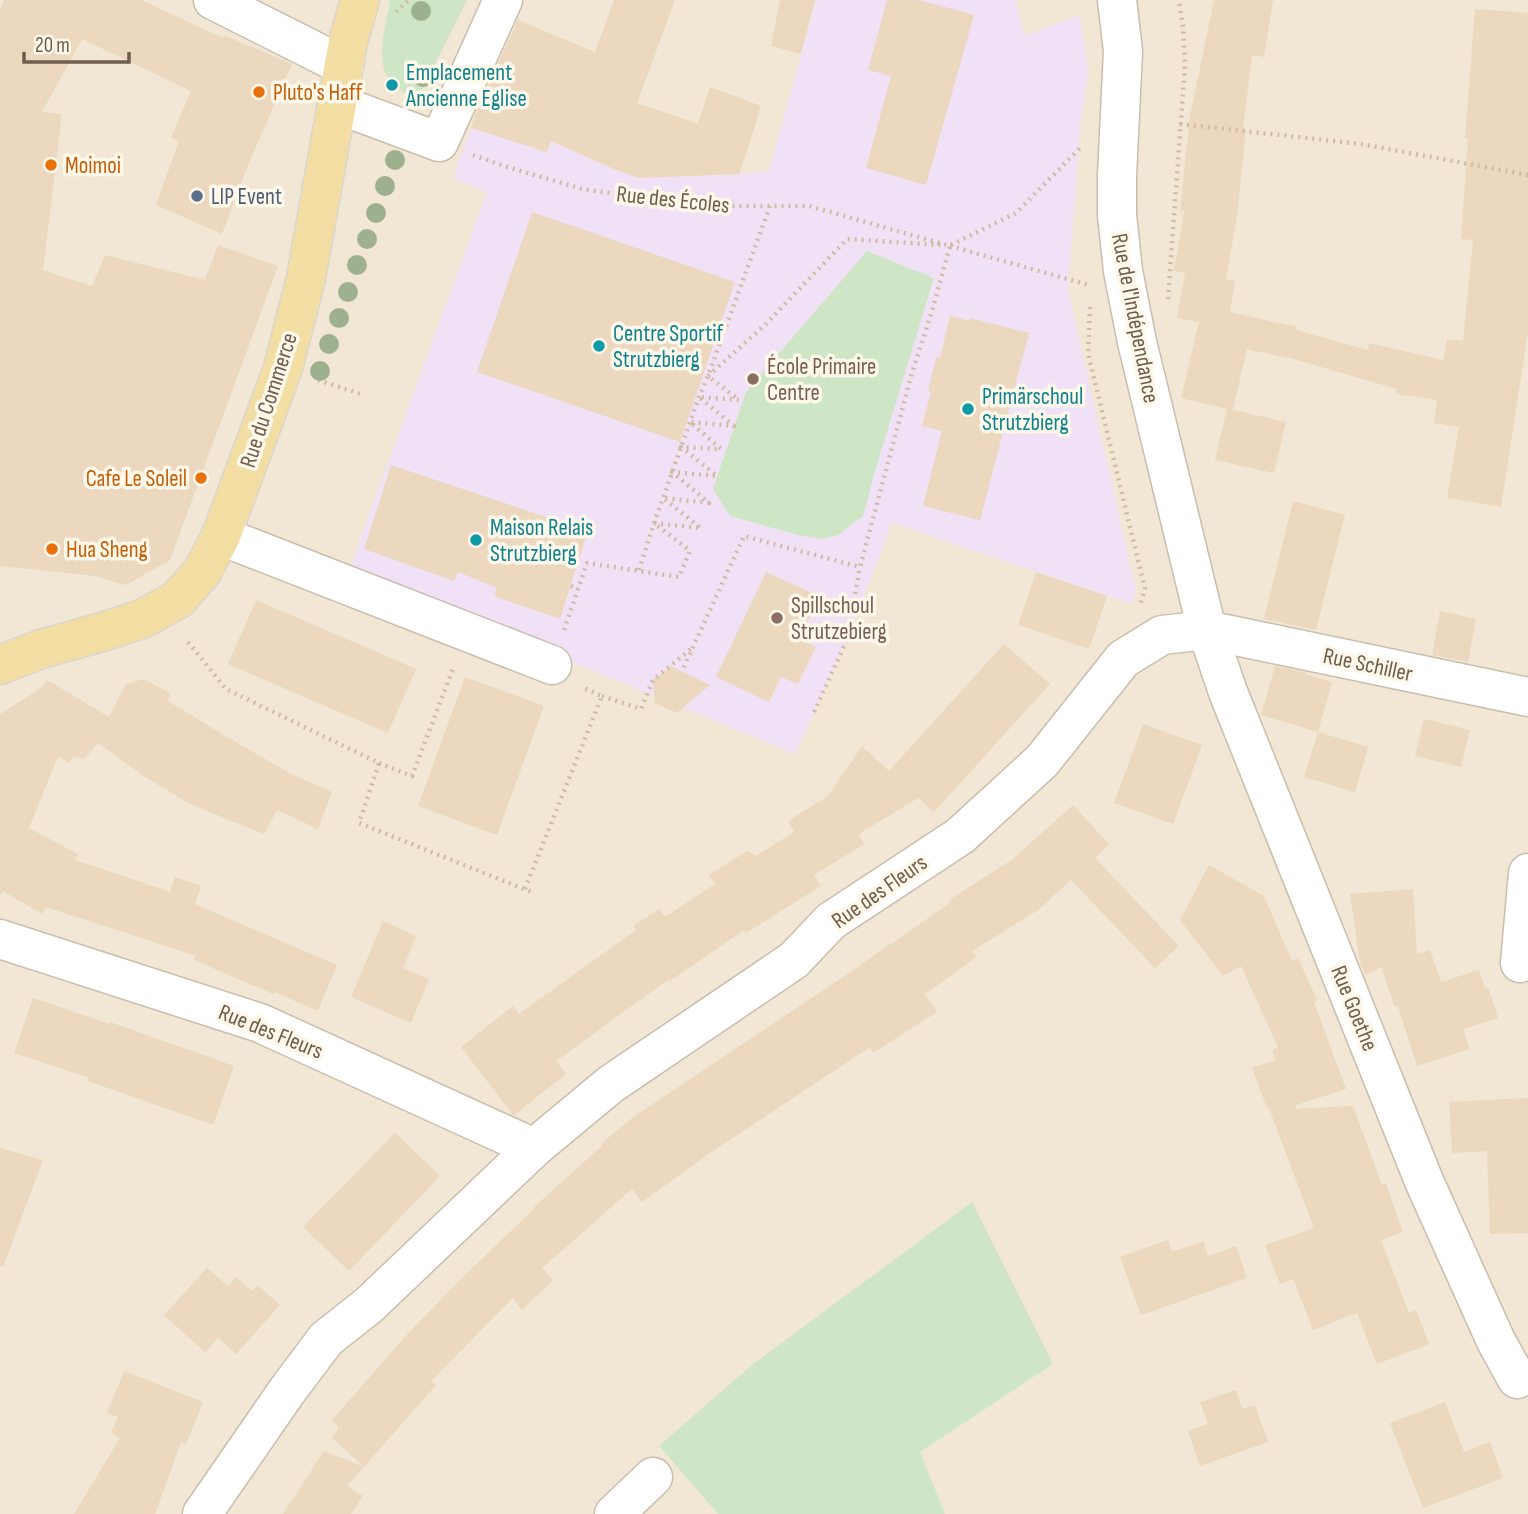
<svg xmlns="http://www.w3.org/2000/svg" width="1528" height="1514" font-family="'Sofia Sans Condensed',sans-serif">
  <rect width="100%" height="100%" fill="#faf4e5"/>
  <path fill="#f1e7d4" d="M0,0H1528V1514H945L919,1452L1053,1364L659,1446L718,1514H0Z"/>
  <path fill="#f1e1f6" d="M816,0H1015L1025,36L1080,15L1088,70L1080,130L1068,290L1136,591L1132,604L892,523L846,642L795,754L349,570L487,192L453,178L471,128L547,152L551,141L614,169L640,178L739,174L769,171Z"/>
  <g fill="#cee6c5">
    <path d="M390,0H467L419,96C409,96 401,92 394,85C372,64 386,27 390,0Z"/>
    <path d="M867,251L934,278L875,471L863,516L838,535L824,539L802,536L730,516L713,489L746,392Z"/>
    <path d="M972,1202L1053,1364L920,1452L945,1514H718L659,1446L752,1365Z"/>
  </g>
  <g fill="#ecd7bf">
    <path d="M4,0H141L223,38L224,35L292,64L246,170L222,234L156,205L179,141L171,138L191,91L82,39L42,112L62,114L43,270L92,286L105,255L205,280L218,245L278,266L170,560L126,585L95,576L0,566V11Z"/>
    <path d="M614,0H675L637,103L698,124L710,87L761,106L750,142L739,174L640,178L614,169L551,141L547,152L471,128L476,112L518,20L595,52Z"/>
    <path d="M780,0H815L801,54L771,46Z"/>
    <path d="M887,0H919L974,15L926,185L866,168L891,76L868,70Z"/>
    <path d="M1214,0H1273L1264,57L1252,55L1243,129H1246L1237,216L1226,280L1235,281L1230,312L1297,327L1296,330L1368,350L1369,343L1443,360L1447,339L1463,341L1473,240L1461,239L1468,138H1465L1475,9L1528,13V332L1501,507L1447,498L1459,427L1434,423L1437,400L1396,394L1397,389L1297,360L1247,349L1233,410L1286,422L1274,473L1215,460L1227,409L1181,398L1199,322L1177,318L1185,273L1174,271L1184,211H1180L1190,116Z"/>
    <path d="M532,212L735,282L680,442L477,372Z"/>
    <path d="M950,316L970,321V318L1029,333L980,520L923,506L942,431L922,426L931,392L928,391L936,357L940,358Z"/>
    <path d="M391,465L588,531L560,619L494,596L497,588L458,572L454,581L364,549Z"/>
    <path d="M1293,501L1345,515L1316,630L1264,619Z"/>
    <path d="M766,572L819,596L800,639L816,647L798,684L781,677L769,702L716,677Z"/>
    <path d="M1036,572L1107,596L1089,649L1018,625Z"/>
    <path d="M256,600L416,669L388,733L228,664Z"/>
    <path d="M1440,611L1476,619L1468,662L1432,655Z"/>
    <path d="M1004,644L1050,684L934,812L918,798L859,834L864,844L814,875L821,886L746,933L744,930L670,981L669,979L556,1061L566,1074L514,1115L512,1114L461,1047L513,1006L519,1014L636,930L633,926L659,909L665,917L715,884L709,875L747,851L756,856L794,832L788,821L828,796L862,746L889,771Z"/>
    <path d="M671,666L710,685L677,713L655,703L653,680Z"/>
    <path d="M1275,666L1306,673V674L1332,682L1318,732L1261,715Z"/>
    <path d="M465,677L544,706L497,835L418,806Z"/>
    <path d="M144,679L171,694L168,701L222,734L293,775L332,792L318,829L277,810L264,834L190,804L145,777L98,743L84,759L73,756L69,763L58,756L29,828L78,854L75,860L170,892L175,877L201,886L195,904L337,965L318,1011L274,992L273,994L194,960L196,956L46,907L42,914L3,891L0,896V714L41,688L47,680L109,717L126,684Z"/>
    <path d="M1424,719L1470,730L1461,767L1415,756Z"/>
    <path d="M1143,724L1202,745L1173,824L1114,803Z"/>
    <path d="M1318,732L1368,747L1355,792L1304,777Z"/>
    <path d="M1073,805L1109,844L1095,858L1179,946L1155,968L1071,880L1038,910L972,951L977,957L925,994L937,1012L873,1053L870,1047L707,1155L642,1202L632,1189L542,1268L553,1280L522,1310L513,1298L431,1381L436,1385L364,1467L332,1438L339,1427L332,1420L412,1329L467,1273L535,1208L534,1207L602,1146L601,1144L632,1118L855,969L889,944L890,945L951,902L949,900L1013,859Z"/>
    <path d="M1209,865L1264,896L1292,961L1298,958L1317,1000L1314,1002L1346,1089L1296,1105V1109L1353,1106L1382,1185L1386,1184L1403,1232L1381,1240L1409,1313L1416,1310L1429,1344L1377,1364L1357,1313L1313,1330L1293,1279L1280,1284L1265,1245L1314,1228L1269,1108H1267L1252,1068L1276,1060L1272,1050L1278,1047L1241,966L1223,976L1180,920Z"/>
    <path d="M1413,889L1417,954L1430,950L1441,982L1479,970L1485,988L1488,987L1498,1018L1463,1029L1470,1049L1417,1066L1398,1006L1395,1007L1381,967L1365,975L1360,963L1350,894Z"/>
    <path d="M383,921L416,936L403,968L429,979L411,1023L351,997Z"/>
    <path d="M33,998L109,1024L110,1022L234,1066L213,1125L88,1081L89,1078L14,1053Z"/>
    <path d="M1528,1098V1233L1490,1234L1487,1151L1452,1153L1449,1102Z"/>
    <path d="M395,1133L440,1176L349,1271L303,1227Z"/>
    <path d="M0,1148L43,1160L3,1267L0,1266Z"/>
    <path d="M1168,1240L1172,1252L1203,1241L1208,1256L1236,1246L1247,1278L1141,1315L1120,1257Z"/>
    <path d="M207,1268L228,1286L236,1277L252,1291L257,1285L280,1305L236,1354L218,1338L205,1352L164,1315Z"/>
    <path d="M124,1371L203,1402L186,1444L181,1442L155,1514H74L120,1438L111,1433L118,1417L107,1413Z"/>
    <path d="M1236,1390L1242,1409L1255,1405L1268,1442L1200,1466L1188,1431L1208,1424L1200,1402Z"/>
    <path d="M1445,1402L1464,1452L1490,1442L1503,1478L1423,1508L1390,1423Z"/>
    <path d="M324,1451L364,1467L347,1486L363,1496L351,1514H283Z"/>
  </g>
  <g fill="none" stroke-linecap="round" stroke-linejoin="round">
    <defs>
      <g id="minor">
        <path d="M213,0L344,66"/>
        <path d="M1117,0L1123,51L1117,176V215L1123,271L1137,342L1194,577L1207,630L1228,692L1424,1181L1496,1341L1517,1379"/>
        <path d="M337,104L439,142L503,0"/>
        <path d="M221,536L552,665"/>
        <path d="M0,939L260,1023L534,1148"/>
        <path d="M1520,963L1528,873"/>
        <path d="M202,1514L287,1391L326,1339L369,1305L534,1148L611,1084L794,960L831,921L960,836L1042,761L1123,659L1162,635L1207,630L1528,697"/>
        <path d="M614,1514L653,1477"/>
      </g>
      <path id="major" d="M0,665L41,649L102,632L142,619L177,600L202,572L221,536L283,368L306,278L348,42L360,0"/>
    </defs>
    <use href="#minor" stroke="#cabdac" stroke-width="41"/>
    <use href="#major" stroke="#dad5d1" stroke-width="41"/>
    <g stroke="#d1baa2" stroke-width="4.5" stroke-dasharray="2 5" stroke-linecap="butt">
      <path d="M396,12L409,0"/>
      <path d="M1180,124L1361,144L1528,175"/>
      <path d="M473,155L504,166L582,189L695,206H809L950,246L932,311L912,373L860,567L744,536L682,671"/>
      <path d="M951,245L1016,213L1081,147"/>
      <path d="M950,246L1089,285"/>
      <path d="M1168,299L1185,65L1183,27L1179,0"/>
      <path d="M1090,307L1088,353L1145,589L1140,605"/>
      <path d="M708,376L765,325L847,239L941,245"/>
      <path d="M318,380L364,395"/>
      <path d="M639,570L654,523L699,397L708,376L770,206"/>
      <path d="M571,586L578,589"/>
      <path d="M564,630L587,563L679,577L690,551L654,523L701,528L663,498L709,503L672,472L717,476L681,447L721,449L690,422L734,426L699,397L739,400L708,376"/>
      <path d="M188,642L226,689L379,763L359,823L534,893"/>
      <path d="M602,696L641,709L653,680L691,649"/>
      <path d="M814,712L846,642L860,567"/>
      <path d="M379,763L412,776L454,666"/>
      <path d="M525,889L602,696L581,687"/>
    </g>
    <use href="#minor" stroke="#fff" stroke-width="38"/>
    <use href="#major" stroke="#f2dea3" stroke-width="38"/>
  </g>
  <g fill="#9eb18f">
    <circle cx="421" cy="11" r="10"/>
    <circle cx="423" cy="77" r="10"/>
    <circle cx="395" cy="160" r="10"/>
    <circle cx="385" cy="186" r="10"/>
    <circle cx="376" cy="213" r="10"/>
    <circle cx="367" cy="239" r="10"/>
    <circle cx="357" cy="265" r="10"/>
    <circle cx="348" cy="292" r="10"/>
    <circle cx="339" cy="318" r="10"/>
    <circle cx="329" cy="344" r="10"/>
    <circle cx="320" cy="371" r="10"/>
  </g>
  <g fill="#0f9aa8" stroke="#fdf8ea" stroke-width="2.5">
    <circle cx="392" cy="85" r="7"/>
    <circle cx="599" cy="346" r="7"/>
    <circle cx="968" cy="409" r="7"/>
    <circle cx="476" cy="540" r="7"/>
  </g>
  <g fill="#e8710a" stroke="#fdf8ea" stroke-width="2.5">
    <circle cx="259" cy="92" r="7"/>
    <circle cx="51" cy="165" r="7"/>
    <circle cx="201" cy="478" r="7"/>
    <circle cx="52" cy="549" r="7"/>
  </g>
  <circle fill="#5c6f8a" stroke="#fdf8ea" stroke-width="2.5" cx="197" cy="196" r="7"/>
  <g fill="#8d6e63" stroke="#fdf8ea" stroke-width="2.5">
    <circle cx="753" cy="379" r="7"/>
    <circle cx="777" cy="618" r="7"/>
  </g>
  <g text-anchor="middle" stroke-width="7" stroke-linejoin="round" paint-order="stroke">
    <g font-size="23" fill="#0d838f" stroke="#fdf8ea" text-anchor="start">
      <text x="406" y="80">Emplacement<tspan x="406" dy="26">Ancienne Eglise</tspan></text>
      <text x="613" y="341">Centre Sportif<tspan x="613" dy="26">Strutzbierg</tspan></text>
      <text x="982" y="404">Primärschoul<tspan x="982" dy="26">Strutzbierg</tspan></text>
      <text x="490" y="535">Maison Relais<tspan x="490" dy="26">Strutzbierg</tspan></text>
    </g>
    <g font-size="23" fill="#c56008" stroke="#fdf8ea" text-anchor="start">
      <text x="273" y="100">Pluto's Haff</text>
      <text x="65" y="173">Moimoi</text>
      <text x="187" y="486" text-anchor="end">Cafe Le Soleil</text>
      <text x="66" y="557">Hua Sheng</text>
    </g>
    <g font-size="23" fill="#4e5e75" stroke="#fdf8ea" text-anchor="start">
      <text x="211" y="204">LIP Event</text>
    </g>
    <g font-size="23" fill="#705d4d" stroke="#fdf8ea">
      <text transform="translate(673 199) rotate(6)" y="8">Rue des Écoles</text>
      <text transform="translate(1136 318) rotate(79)" y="8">Rue de l'Indépendance</text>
      <text transform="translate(268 400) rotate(-72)" y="8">Rue du Commerce</text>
      <text transform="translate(1368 664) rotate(12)" y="8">Rue Schiller</text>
      <text transform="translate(879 891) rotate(-35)" y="8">Rue des Fleurs</text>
      <text transform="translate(1355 1008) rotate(68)" y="8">Rue Goethe</text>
      <text transform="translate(271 1031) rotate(22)" y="8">Rue des Fleurs</text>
    </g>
    <g font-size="23" fill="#785e54" stroke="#fdf8ea" text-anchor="start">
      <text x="767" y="374">École Primaire<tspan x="767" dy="26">Centre</tspan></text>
      <text x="791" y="613">Spillschoul<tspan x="791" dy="26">Strutzebierg</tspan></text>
    </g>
  </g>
  <path d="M24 52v10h105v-10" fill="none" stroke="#705d4d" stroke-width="3.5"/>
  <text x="35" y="52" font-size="21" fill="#705d4d" stroke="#fdf8ea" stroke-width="5" paint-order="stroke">20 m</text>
</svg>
